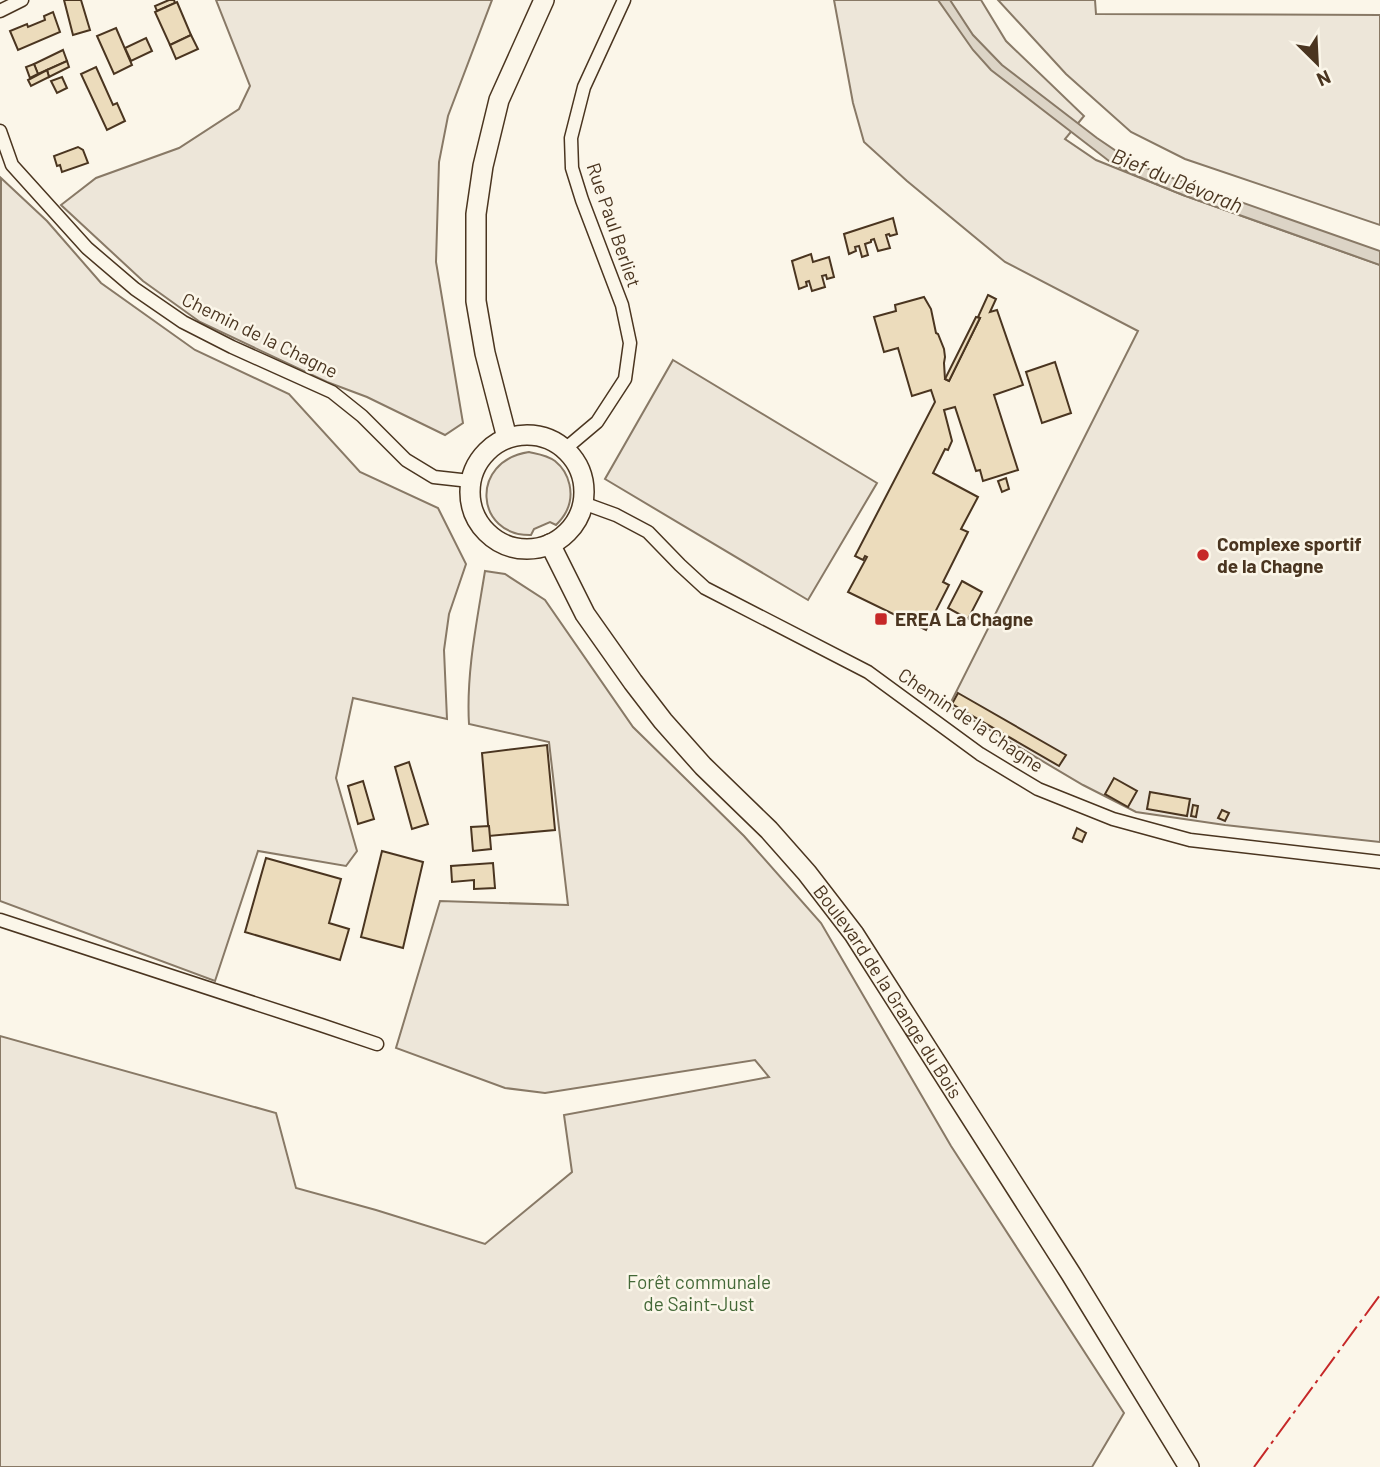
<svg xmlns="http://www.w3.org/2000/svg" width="1380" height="1467" font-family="Barlow,sans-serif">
  <rect width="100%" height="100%" fill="#fbf6e9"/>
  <g fill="#ede6d9" stroke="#887966" stroke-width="2">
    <path d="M216,0H492L448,116L439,162L436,262L463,423L445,435L367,397L327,382L200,322L143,281L61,205L96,178L179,148L239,109L250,86Z"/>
    <path d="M834,0H981L1006,41L1084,116L1065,139L1096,160L1183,195L1380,265V842L1225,825L1136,812L1083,785L949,706L1138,331L1005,262L907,181L864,142L853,103Z"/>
    <path d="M998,0H1095L1096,14L1380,15V225L1185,159L1131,132L1066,74Z"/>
    <path d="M1,178L47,221L101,283L195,350L289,394L360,472L438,508L466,564L449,614L444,650L447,719L353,698L336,778L357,851L346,866L258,851L215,981L0,901Z"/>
    <path d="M673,360L877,483L808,600L605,479Z"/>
    <path d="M529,452C538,454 547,455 555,461C570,473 575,495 566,512C564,516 560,521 556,525L550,522L534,529L531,535C475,536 469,461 529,452Z"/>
    <path d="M485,571L505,574L545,600L633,727L744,836L821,923L951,1146L1124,1413L1092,1467H0V1036L276,1113L296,1188L376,1210L485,1244L572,1172L564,1115L769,1077L755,1060L545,1093L505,1088L396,1048L440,901L568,905L549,742L469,724C466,673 477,621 485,571Z"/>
  </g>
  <path fill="#dcd4c6" stroke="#887966" stroke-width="2" d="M938,0H950L973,35L1002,65L1097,138L1134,163L1161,174L1380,251V265L1183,195L1132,174L1109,161L991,70L973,50Z"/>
  <g fill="#ecdcbc" stroke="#4a3520" stroke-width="2">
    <path d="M64,0H81L90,30L73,35Z"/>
    <path d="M169,0H174L175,3L157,11L155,6Z"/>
    <path d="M177,2L191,35L170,45L155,12Z"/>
    <path d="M53,12L60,32L18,50L10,31L27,24L28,27L45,20L44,16Z"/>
    <path d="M116,28L132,65L114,74L97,36Z"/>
    <path d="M191,35L198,49L176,59L170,45Z"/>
    <path d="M146,38L152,51L131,61L125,48Z"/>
    <path d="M63,50L67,61L38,74L34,64Z"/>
    <path d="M67,61L69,67L49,77L47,70Z"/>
    <path d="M34,64L38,74L30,78L26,67Z"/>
    <path d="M96,67L113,105L117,103L125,121L107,130L81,74Z"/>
    <path d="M47,70L49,77L31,86L28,80Z"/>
    <path d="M62,77L67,88L57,93L51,81Z"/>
    <path d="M78,147L83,150L88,163L62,172L60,165L57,166L54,156Z"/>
    <path d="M893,218L897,234L890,236L889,234L886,235L890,248L878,251L874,239L871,240V242L865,244L868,255L862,257L859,246L855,247L856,251L849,254L844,234Z"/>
    <path d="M811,254L813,262L829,257L834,277L827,279L826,275L822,276L825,287L812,291L809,281L806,282L807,286L799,289L792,261Z"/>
    <path d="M988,295L996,299L990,312L997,310L1023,385L994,395L1018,470L983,481L980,470L976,471L955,407L944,410L952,441L948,450L945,449L933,473L978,497L961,529L968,532L943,582L949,585L926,630L848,592L867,557L865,556L863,560L855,556L935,402L931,390L912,396L898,348L884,352L874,317L896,311L895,305L924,297L931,309L936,333L938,334L944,349L945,357L944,363L945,379L949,381L980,318L978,317Z"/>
    <path d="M976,317L980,318L949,381L945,379Z"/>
    <path d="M1055,362L1071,413L1042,423L1026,372Z"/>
    <path d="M1006,478L1009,489L1002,492L998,481Z"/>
    <path d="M962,581L982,592L968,619L948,608Z"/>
    <path d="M958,693L1066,755L1059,766L952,704Z"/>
    <path d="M547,745L555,830L489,836L482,753Z"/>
    <path d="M409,762L428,824L412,829L395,767Z"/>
    <path d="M1114,778L1137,791L1128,807L1105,794Z"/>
    <path d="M363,781L374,819L358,824L348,786Z"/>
    <path d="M1150,792L1190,799L1187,816L1147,809Z"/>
    <path d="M1193,805L1198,806L1196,817L1191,816Z"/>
    <path d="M1222,810L1229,813L1225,821L1218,818Z"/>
    <path d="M489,826L491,849L473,851L471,827Z"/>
    <path d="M1077,828L1086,833L1082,842L1073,838Z"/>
    <path d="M382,851L423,862L403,948L361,937Z"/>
    <path d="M266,858L341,879L329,923L349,929L340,960L245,932Z"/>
    <path d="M493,863L495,888L474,889V880L452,882L451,866Z"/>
  </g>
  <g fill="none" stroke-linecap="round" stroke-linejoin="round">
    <defs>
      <g id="minor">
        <path d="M0,11L22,0"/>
        <path d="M0,131L12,165L87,248L135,289L183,322L232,347L332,392L362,416L406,460L434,477L470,481"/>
        <path d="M565,449L597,422L625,379L630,343L622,305L582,200L572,168L571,138L584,87L624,0"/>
        <path d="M583,503L616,515L648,532L680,565L705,588L868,672L980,754L1038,789L1113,819L1190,840L1380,862"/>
        <path d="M0,920L321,1025L377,1044"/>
      </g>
      <g id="primary">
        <circle cx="527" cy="492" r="57"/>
        <path d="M507,438L485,353L476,301V214L483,166L499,100L544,0"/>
        <path id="s1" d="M550,544L585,614L633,682L663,721L703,766L769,830L807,873L854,934L1071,1274L1189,1467"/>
      </g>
    </defs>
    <use href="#minor" stroke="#4a3520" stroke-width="15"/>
    <use href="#primary" stroke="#4a3520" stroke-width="22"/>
    <use href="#minor" stroke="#fbf6e9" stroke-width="12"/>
    <use href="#primary" stroke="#fbf6e9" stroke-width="19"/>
    <path stroke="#c62828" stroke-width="2" stroke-dasharray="24 5 3.5 5" stroke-linecap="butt" d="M1254,1467L1380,1295"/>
  </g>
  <g fill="#c62828" stroke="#fbf6e9" stroke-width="2.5">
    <circle cx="1203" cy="555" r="7"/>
    <rect x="874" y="612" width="14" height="14" rx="3.5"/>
  </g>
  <g text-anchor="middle" stroke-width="5" stroke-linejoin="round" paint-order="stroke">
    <g font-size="19" fill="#4a3520" stroke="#fbf6e9">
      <text transform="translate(614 225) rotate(71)" y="7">Rue Paul Berliet</text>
      <text transform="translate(260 335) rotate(26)" y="7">Chemin de la Chagne</text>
      <text transform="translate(971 720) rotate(34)" y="7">Chemin de la Chagne</text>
      <text dy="7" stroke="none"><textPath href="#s1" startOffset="564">Boulevard de la Grange du Bois</textPath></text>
    </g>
    <g font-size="19" font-weight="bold" fill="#4a3520" stroke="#fbf6e9" text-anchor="start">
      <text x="1217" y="551">Complexe sportif<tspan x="1217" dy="22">de la Chagne</tspan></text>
      <text x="895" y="626">EREA La Chagne</text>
    </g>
    <g font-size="19" fill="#436837" stroke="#fbf6e9">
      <text x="699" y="1289">Forêt communale<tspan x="699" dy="22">de Saint-Just</tspan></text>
    </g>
    <g font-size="21" font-style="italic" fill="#4a3520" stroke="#fbf6e9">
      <text transform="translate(1177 181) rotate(22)" y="7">Bief du Dévorah</text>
    </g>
  </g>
  <g transform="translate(1317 63) rotate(156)" stroke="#fbf6e9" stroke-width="5" paint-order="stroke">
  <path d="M0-5L12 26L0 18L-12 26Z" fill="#4a3520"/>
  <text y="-10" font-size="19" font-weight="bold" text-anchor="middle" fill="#4a3520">N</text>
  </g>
</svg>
